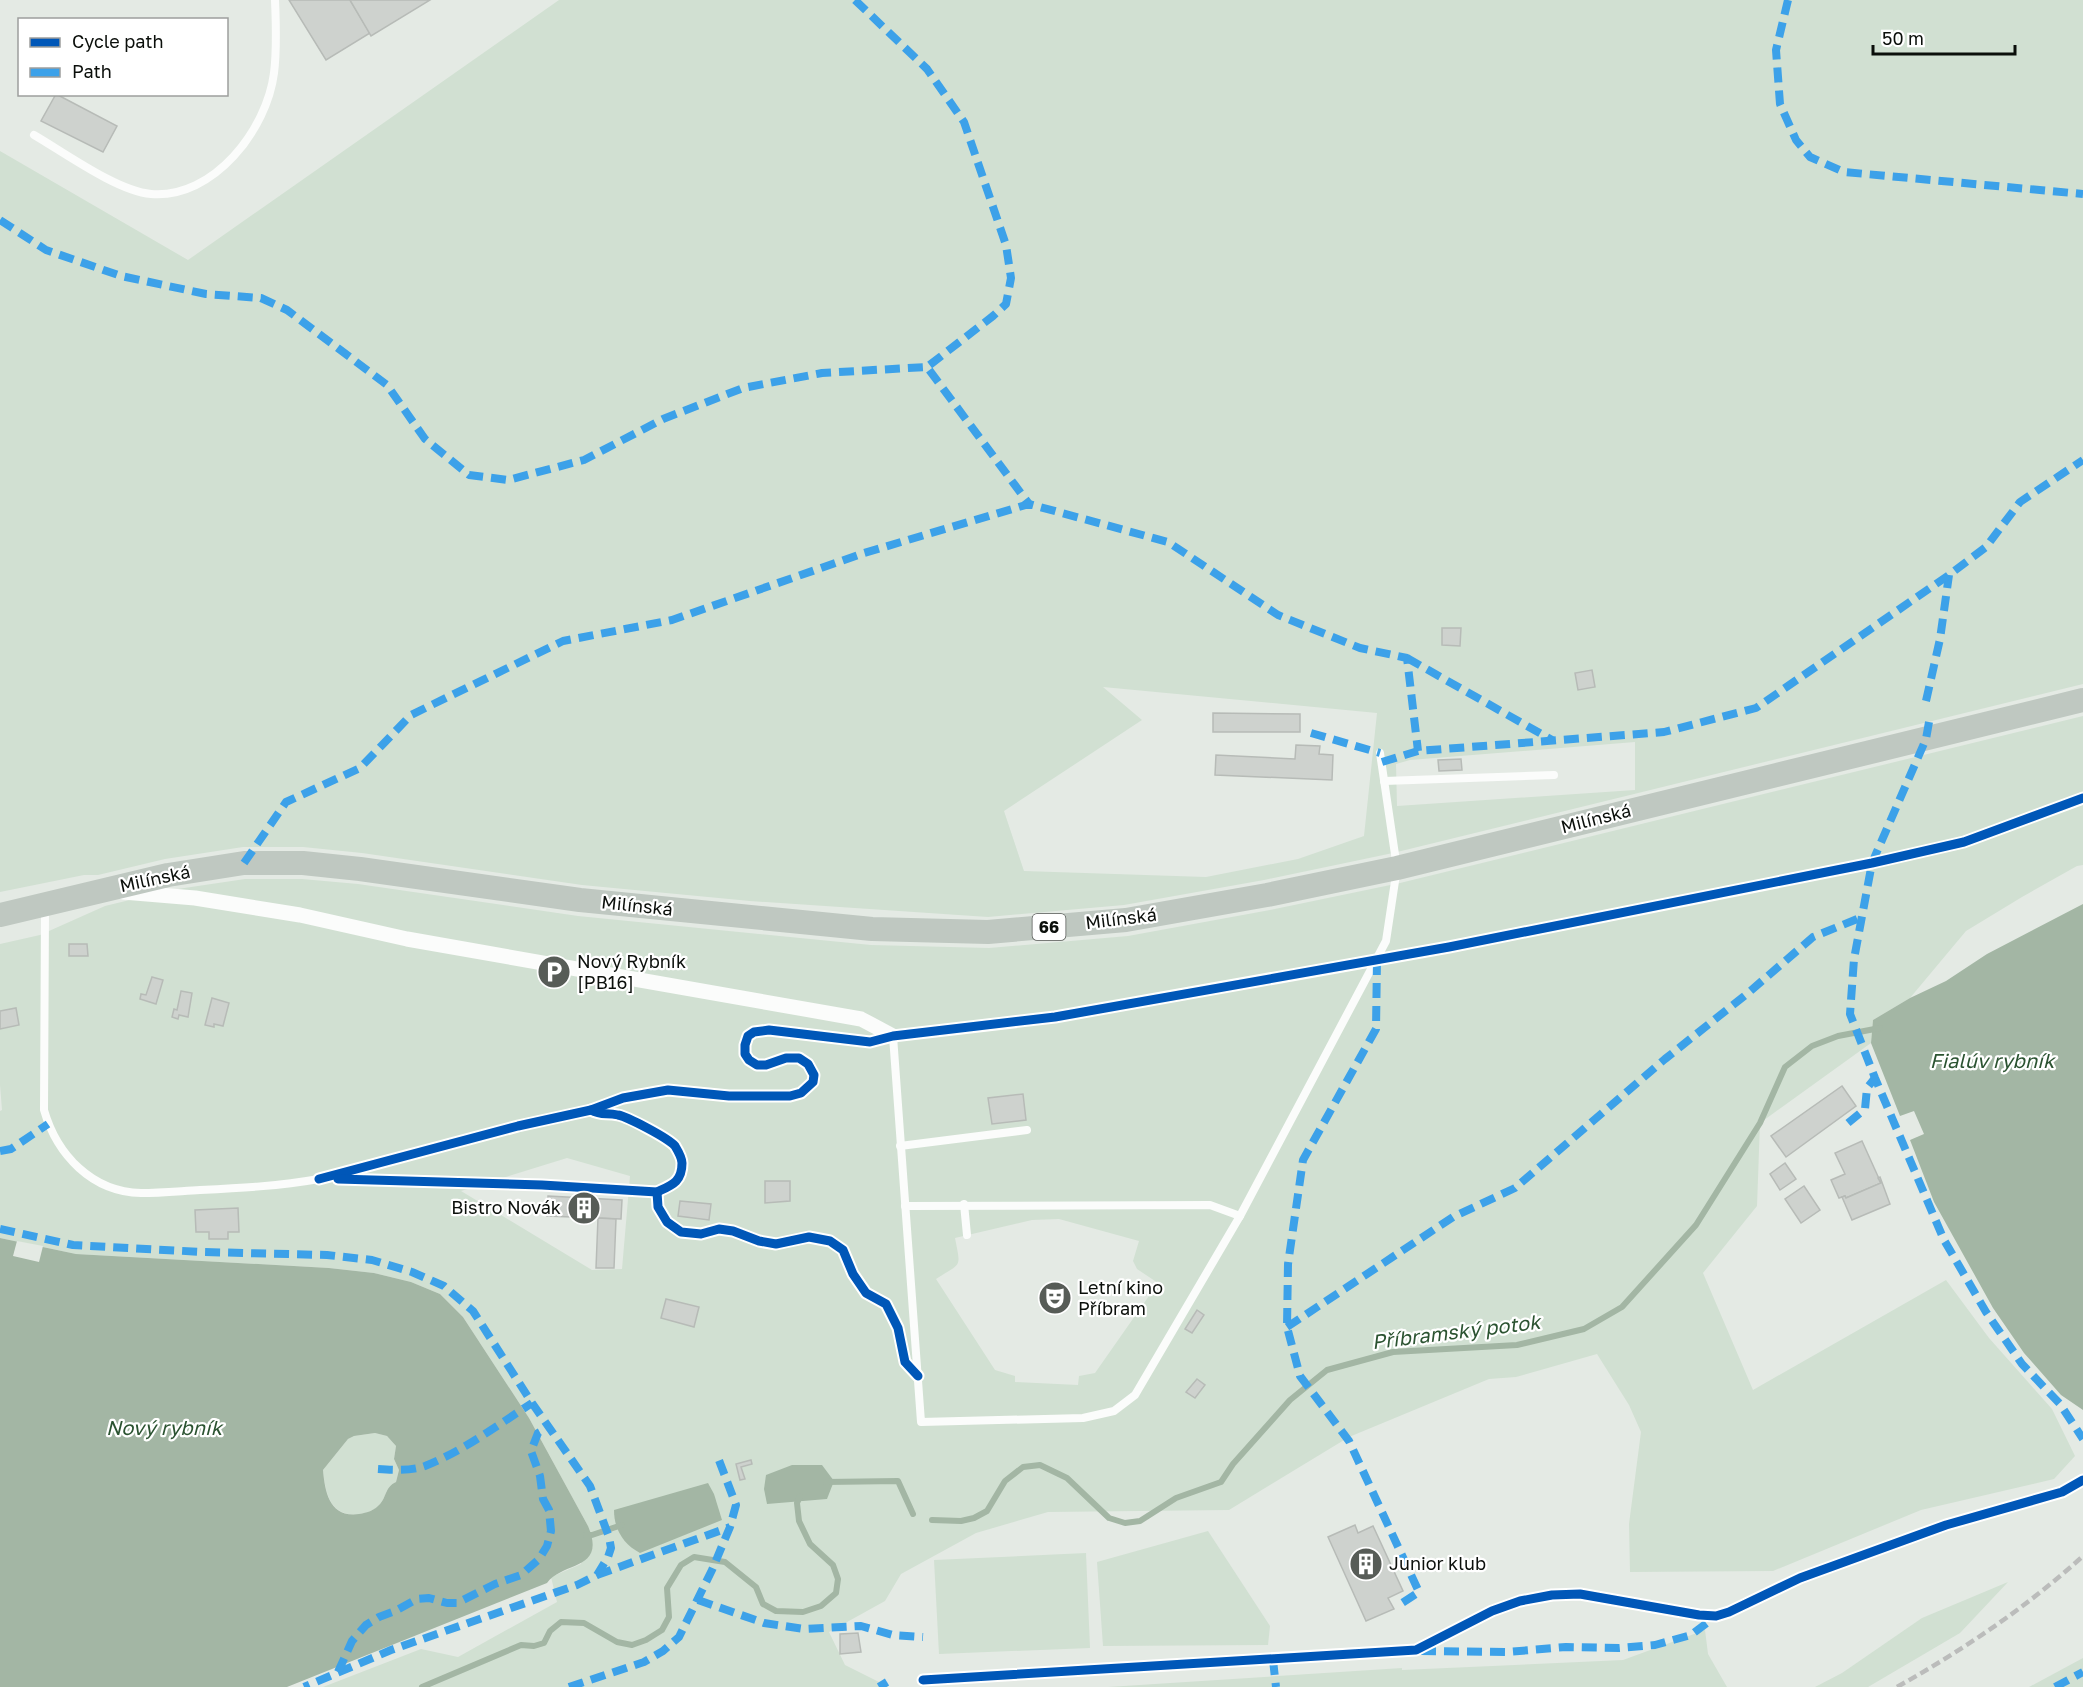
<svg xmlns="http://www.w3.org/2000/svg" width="2083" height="1687" font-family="'Golos Text',sans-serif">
  <rect width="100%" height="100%" fill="#e4eae4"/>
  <g fill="#d1e0d2" fill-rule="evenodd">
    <path d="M559,0H2083V684L1393,853L1264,880L1124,905L988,917L750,901L582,885L362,853L303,847H243L165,859L98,875H84L0,892V151L188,260ZM1103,687L1377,713L1364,836L1298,859L1206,877L1024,871L1004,811L1142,720ZM1635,742V790L1397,806L1396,764L1410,760Z"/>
    <path d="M2083,716V865L2077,866L2022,897L1966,931L1910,998L1873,1020L1871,1043L1760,1123L1757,1206L1703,1273L1753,1390L1946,1280L1989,1338L2052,1409L2075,1456L2054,1479L1921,1510L1773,1571L1630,1572L1629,1524L1641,1432L1629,1405L1597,1354L1516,1377L1489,1379L1349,1437L1229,1510L1048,1512L976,1533L901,1574L885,1601L829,1632L845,1665L889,1687H323L421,1649L458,1657L557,1602L551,1577L581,1564L588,1526L529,1418L463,1317L440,1294L411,1282L374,1273L329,1268L76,1254L0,1238V1111L2,1110L0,1085V944L40,935L105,906L171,890L245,879H302L358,884L578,916L871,945L989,948L1128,936L1270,910L1400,883ZM567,1158L630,1176L622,1269L592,1270L461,1191ZM1059,1219L1139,1241L1133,1261L1137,1269L1158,1283L1095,1373L1079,1376L1078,1385L1015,1382V1376L995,1370L936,1279C962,1262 961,1269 955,1238L1032,1220Z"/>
    <path d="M375,1433L387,1436L396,1446L394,1459L399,1470L396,1482C385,1487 387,1496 380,1504C374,1511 367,1513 359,1514C330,1518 325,1492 323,1470L348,1439L354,1436Z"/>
    <path d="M1208,1531L1270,1626L1268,1645L1103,1646L1097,1562Z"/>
    <path d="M1086,1553L1090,1648L939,1654L934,1560Z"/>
    <path d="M2008,1582L1960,1633L1868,1687H1815L1842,1673L1922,1618Z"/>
    <path d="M1705,1630L1708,1654L1727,1687H1108L1402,1668V1670L1623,1660Z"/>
    <path d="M2083,1658V1687H2029Z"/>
  </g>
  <g fill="#a3b6a4" fill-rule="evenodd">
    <path d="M2083,904V1410L2061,1395L2024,1353L1993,1308L1934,1202L1910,1140L1924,1134L1914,1111L1900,1116L1871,1043L1873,1020L1910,998L1946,981L1987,954Z"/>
    <path d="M0,1238L76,1254L329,1268L374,1273L411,1282L440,1294L463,1317L529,1418L588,1526C607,1571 563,1561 547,1583L287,1687H0ZM375,1433L387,1436L396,1446L394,1459L399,1470L396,1482C385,1487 387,1496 380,1504C375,1510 367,1513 359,1514C330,1518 325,1493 323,1470L348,1439L354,1436Z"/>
    <path d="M792,1465H822L834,1481L827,1499L767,1504L764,1489L766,1475Z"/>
    <path d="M708,1483L714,1494L722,1520L640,1553C623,1544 614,1529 614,1510Z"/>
  </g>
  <path fill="#e4eae4" d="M17,1241L43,1246L39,1262L13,1256Z"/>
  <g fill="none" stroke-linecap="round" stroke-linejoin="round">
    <g stroke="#a3b6a4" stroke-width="6">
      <path d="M826,1482L898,1481L913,1514"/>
      <path d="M932,1520L961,1521L974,1518L987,1511L1005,1481L1023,1467L1040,1465L1067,1478L1109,1518L1125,1523L1140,1521L1176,1498L1221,1482L1233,1464L1290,1400L1327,1370L1393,1352L1517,1345L1584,1329L1622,1307L1696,1225L1760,1123L1785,1067L1812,1046L1838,1036L1880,1028"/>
      <path d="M586,1535H592L622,1525"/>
      <path d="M422,1687L521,1645L534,1646L544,1643L550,1631L561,1622L584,1623L617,1642L632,1645L646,1640L662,1630L669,1617L667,1588L681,1565L694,1557L725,1562L756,1587L763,1604L776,1611L803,1612L821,1606L836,1593L838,1579L833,1565L810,1544L799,1521L797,1503L800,1496"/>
    </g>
  </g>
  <g fill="#ced2ce" stroke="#b7bbb7" stroke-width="1.5">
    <path d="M289,0H350L370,33L326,60Z"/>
    <path d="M350,0H430L371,36Z"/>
    <path d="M56,94L117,126L103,152L41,121Z"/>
    <path d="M1442,628H1461L1460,646L1442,645Z"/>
    <path d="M1592,670L1595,687L1578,690L1575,673Z"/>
    <path d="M1213,713L1300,714V732H1213Z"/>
    <path d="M1296,745L1320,746L1319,754L1333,755L1332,780L1215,775L1216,755L1295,759Z"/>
    <path d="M1461,759L1462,770L1439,771L1438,760Z"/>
    <path d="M69,944H87L88,956H69Z"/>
    <path d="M152,977L163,980L156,1004L140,999L141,994L146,995Z"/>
    <path d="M181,991L192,993L188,1017L179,1015L178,1019L172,1017L174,1009L177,1010Z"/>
    <path d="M212,998L229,1003L223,1026L214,1024V1027L205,1025Z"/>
    <path d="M16,1008L19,1025L0,1029V1011Z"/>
    <path d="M1842,1086L1856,1106L1786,1157L1771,1136Z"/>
    <path d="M1023,1094L1026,1120L992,1124L988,1098Z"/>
    <path d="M1862,1141L1881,1183L1846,1198L1845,1196L1839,1198L1831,1180L1845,1174L1835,1153Z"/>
    <path d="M1785,1163L1796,1179L1780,1190L1770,1174Z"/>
    <path d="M1880,1177L1890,1204L1852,1220L1842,1197L1845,1196L1846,1198L1881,1183L1878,1178Z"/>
    <path d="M765,1181H790V1201L765,1203Z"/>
    <path d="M1804,1186L1820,1210L1801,1223L1785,1199Z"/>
    <path d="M548,1196L622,1200L621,1219L547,1216Z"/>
    <path d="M680,1201L711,1204L709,1220L678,1216Z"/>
    <path d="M238,1208L239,1232H228V1239H209V1232H196L195,1210Z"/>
    <path d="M598,1218L616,1219L614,1268H596Z"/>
    <path d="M666,1299L699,1307L694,1327L661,1318Z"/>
    <path d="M1197,1310L1204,1315L1192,1333L1185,1329Z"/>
    <path d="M1197,1379L1205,1385L1195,1398L1186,1392Z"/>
    <path d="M751,1460L752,1464L741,1467L745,1479L740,1480L736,1464Z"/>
    <path d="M1355,1525L1358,1533L1373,1526L1403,1591L1388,1598L1394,1609L1366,1621L1328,1537Z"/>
    <path d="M858,1633L861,1652L840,1654V1634Z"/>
  </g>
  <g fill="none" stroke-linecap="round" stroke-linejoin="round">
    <g stroke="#fbfcfb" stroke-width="8">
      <path d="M34,135C65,153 117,191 151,194C214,199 267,129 274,73C277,50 276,23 275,0"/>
      <path d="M1384,781L1554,775"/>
      <path d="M45,909L44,1110C57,1155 92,1192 141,1193C161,1193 181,1191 200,1190C241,1188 279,1186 319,1179"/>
      <path d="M893,1036L921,1422L1083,1418L1114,1411L1135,1395L1240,1216L1386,941L1397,868L1380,753"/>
      <path d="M900,1146L1027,1130"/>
      <path d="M964,1204L967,1235"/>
      <path d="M905,1206L1210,1205L1240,1216"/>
    </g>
    <path stroke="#fbfcfb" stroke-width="15" d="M123,892L195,898L300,915L407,939L861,1019L893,1036"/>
    <path stroke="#bfc8c1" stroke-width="24" d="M0,915L168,875L244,863H303L360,869L580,900L872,929L988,932L1126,920L1267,895L1397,868L2083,700"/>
    <path stroke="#bbbcbb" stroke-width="4.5" stroke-dasharray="9 4.5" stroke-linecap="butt" d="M1897,1687C1963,1650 2027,1607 2083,1556"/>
    <g stroke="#3ca1e9" stroke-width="8" stroke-dasharray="15 8" stroke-linecap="butt">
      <path d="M855,0L927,69L964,122L1006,245L1011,278L1006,304L993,316L927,367"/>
      <path d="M1788,0L1776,50L1780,104L1796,140L1810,157L1844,172L2083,194"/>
      <path d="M0,220L46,250L121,276L206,294L261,298L287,310L387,385L425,439L469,475L508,480L584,460L663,419L743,388L822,373L927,367L1029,504"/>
      <path d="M1407,658L1552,740"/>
      <path d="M1926,701L1940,639L1949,575"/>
      <path d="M1929,722L1926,739L1872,863L1854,959L1850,1014L1875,1078L1944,1240L1986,1312L2022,1364L2060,1404L2083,1439"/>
      <path d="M1311,733L1380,753"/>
      <path d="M1382,762L1418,751L1664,732L1756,708L1949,575L1986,547L2020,502L2083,460"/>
      <path d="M244,863L286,802L360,768L411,715L563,641L672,620L864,553L1029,504L1168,542L1278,615L1360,648L1407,658L1418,751"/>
      <path d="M1377,960L1376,1029L1303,1160L1288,1264L1287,1327L1300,1376L1349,1441L1419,1592L1402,1603"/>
      <path d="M1848,1123L1865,1109L1867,1088L1875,1078"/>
      <path d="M0,1151L11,1149L48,1124"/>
      <path d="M0,1229L73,1245L203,1252L327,1255L372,1260L412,1272L444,1286L473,1311L532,1403L590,1486L609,1537L611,1548L608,1557L597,1575L577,1585L391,1650L304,1687"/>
      <path d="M1287,1327L1453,1217L1515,1188L1665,1059L1748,993L1813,937L1862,917"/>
      <path d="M378,1469C393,1470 411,1471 425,1466C463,1451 498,1425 532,1403"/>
      <path d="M597,1575L730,1527"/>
      <path d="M698,1600L764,1623L804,1629L861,1626L893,1635L923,1637"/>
      <path d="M1421,1651L1507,1652L1566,1647L1619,1648L1655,1645L1691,1635L1716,1616"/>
      <path d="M1273,1660L1276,1687"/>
      <path d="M338,1672L352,1641L366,1625L379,1617L395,1611L417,1599L429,1598L447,1603H457L495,1584L521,1575L539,1559L547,1546L551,1531L549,1510L543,1499L540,1476L531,1451L538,1433L549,1427"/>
      <path d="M569,1687L644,1662L663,1651L679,1637L712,1570L730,1527L736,1505L717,1455"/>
      <path d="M879,1687L887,1682"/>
      <path d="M2055,1687L2083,1672"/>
    </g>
    <defs>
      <g id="cycleway">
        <path d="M319,1179L518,1126L591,1110L623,1098L668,1090L729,1096H790L801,1093L813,1082L814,1075L808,1064L799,1058H786L766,1065H757L749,1060L745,1054V1045L748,1036L754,1032L769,1030L870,1042L893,1036L1055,1017L1449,947L1872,863L1964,842L2083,798"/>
        <path d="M338,1179L542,1185L657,1192C672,1185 682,1182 682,1163C682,1158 678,1151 675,1146C668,1138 628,1117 618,1115C606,1112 602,1116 591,1110"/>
        <path d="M657,1192L658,1207L667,1222L681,1232L701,1234L719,1229L733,1231L759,1241L776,1244L809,1237L830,1241L843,1250L853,1274L866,1293L886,1304L898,1328L905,1362L918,1376"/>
        <path d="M923,1680L1416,1650L1492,1611L1520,1601L1552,1595L1580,1594L1699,1615L1716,1616L1729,1612L1800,1578L1946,1525L2062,1492L2083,1480"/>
      </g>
    </defs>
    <use href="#cycleway" stroke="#fff" stroke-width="13"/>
    <use href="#cycleway" stroke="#0057b8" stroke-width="9"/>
  </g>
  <defs>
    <symbol id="parking-disc" viewBox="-11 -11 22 22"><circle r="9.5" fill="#575c57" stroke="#fff"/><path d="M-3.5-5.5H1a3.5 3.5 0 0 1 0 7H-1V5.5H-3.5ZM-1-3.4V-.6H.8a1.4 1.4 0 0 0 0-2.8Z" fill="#fff"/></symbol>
    <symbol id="building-disc" viewBox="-11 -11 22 22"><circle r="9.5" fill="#575c57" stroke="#fff"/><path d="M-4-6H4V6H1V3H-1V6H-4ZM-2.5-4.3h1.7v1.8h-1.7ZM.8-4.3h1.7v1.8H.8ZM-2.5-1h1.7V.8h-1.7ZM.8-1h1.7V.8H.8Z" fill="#fff"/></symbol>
    <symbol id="theatre-disc" viewBox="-11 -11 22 22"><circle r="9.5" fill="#575c57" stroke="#fff"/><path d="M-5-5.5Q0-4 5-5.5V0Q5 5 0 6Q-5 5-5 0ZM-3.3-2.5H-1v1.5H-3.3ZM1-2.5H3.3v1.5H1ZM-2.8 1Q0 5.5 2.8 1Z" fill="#fff"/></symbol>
  </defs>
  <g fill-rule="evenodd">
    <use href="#parking-disc" x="535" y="953" width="38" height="38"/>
    <use href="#building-disc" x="565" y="1189" width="38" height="38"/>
    <use href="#theatre-disc" x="1036" y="1279" width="38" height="38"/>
    <use href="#building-disc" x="1347" y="1545" width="38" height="38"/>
  </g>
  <g text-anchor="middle" stroke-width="4.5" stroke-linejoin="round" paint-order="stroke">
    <rect fill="#fff" stroke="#545754" stroke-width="1.5" x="1032.5" y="914" width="33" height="26" rx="4.5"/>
    <g font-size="16" font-weight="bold" fill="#0b0f0b">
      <text x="1049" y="933">66</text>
    </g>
    <g font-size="18" fill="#0b0f0b" stroke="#fff">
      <text transform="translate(1596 819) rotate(-14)" y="6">Milínská</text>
      <text transform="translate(155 879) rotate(-12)" y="6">Milínská</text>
      <text transform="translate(637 906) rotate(6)" y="6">Milínská</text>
      <text transform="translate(1121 919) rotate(-7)" y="6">Milínská</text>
    </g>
    <g font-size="18" fill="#0b0f0b" stroke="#fff" text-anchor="start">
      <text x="577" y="968">Nový Rybník<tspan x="577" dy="21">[PB16]</tspan></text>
      <text x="561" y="1214" text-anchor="end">Bistro Novák</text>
      <text x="1078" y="1294">Letní kino<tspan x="1078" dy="21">Příbram</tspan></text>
      <text x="1389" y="1570">Junior klub</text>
    </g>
    <g font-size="20" font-style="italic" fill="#2b5331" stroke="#fff">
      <text x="1992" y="1068">Fialúv rybník</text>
      <text transform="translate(1456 1332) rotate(-7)" y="7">Příbramský potok</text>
      <text x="164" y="1435">Nový rybník</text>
    </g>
  </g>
  <rect x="18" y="18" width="210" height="78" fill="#ffffff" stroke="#9d9f9d" stroke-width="1.5"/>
  <rect x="30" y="38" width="30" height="9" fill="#0057b8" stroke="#9d9f9d" stroke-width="1.5"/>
  <text x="72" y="48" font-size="18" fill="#0b0f0b">Cycle path</text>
  <rect x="30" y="68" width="30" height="9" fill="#3ca1e9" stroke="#9d9f9d" stroke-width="1.5"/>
  <text x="72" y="78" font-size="18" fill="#0b0f0b">Path</text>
  <path d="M1873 45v9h142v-9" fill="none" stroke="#0b0f0b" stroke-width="3"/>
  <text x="1882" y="45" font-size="18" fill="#0b0f0b" stroke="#ffffff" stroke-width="4.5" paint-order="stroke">50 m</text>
</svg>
